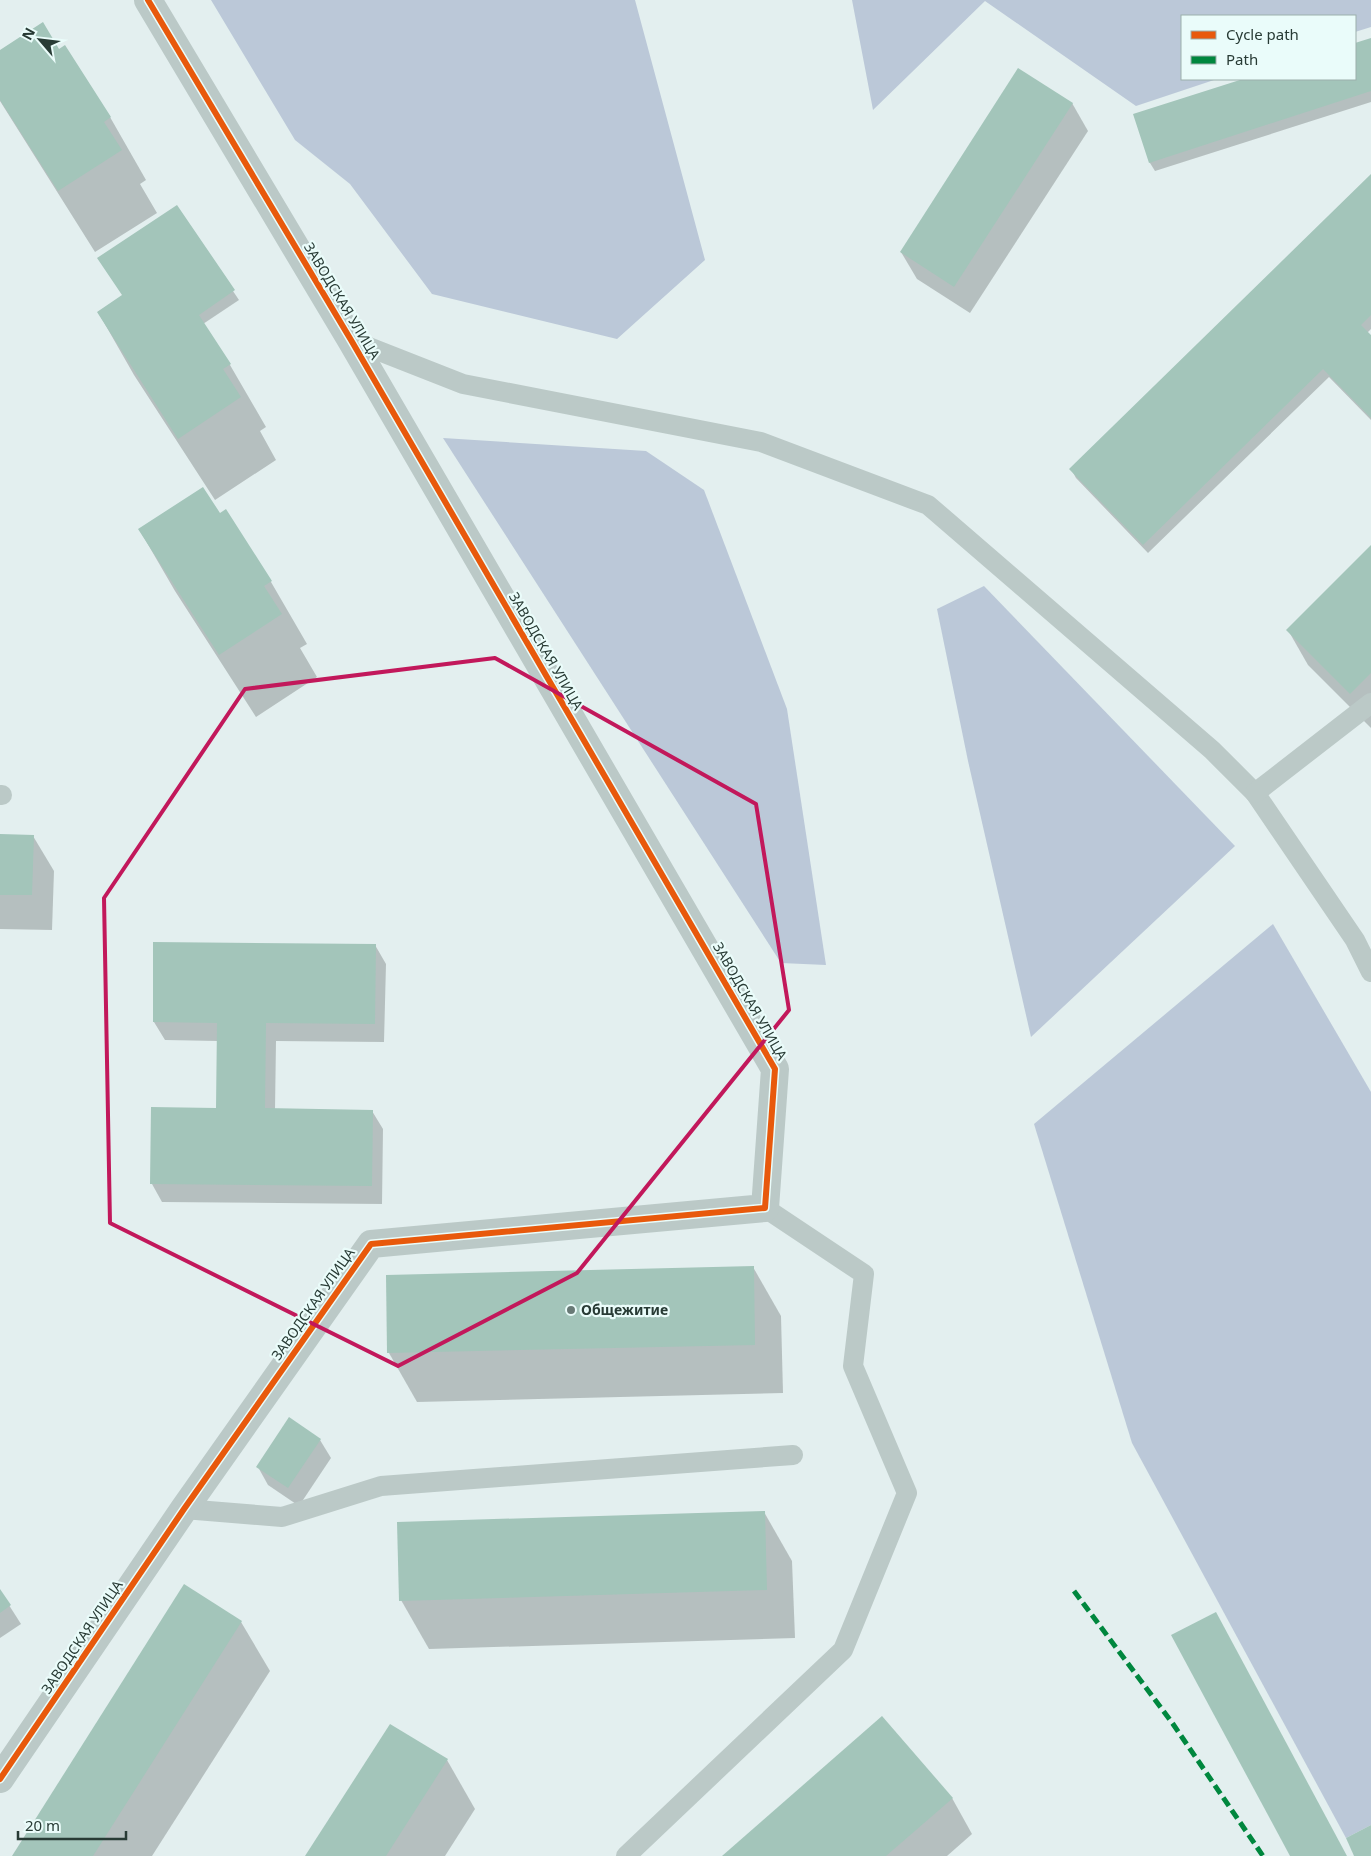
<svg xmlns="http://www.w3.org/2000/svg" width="1371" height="1856" font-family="'Noto Sans',sans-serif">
  <rect width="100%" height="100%" fill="#e3efef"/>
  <g fill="#bbc8d8">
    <path d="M211,0H635L705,260L617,339L432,294L350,184L295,140Z"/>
    <path d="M852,0H1371V27L1355,32V16H1182V79H1217L1136,106L985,1L873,110Z"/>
    <path d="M443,438L646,451L704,490L787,709L826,965L781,963Z"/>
    <path d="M984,586L1235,846L1031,1037L968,761L937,609Z"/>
    <path d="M1273,924L1371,1092V1825L1346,1838L1132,1443L1034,1124Z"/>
  </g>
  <g fill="#0003">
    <path d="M1371,39V102L1155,171L1150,163L1135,115L1248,79H1355V44Z"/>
    <path d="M59,50L110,117L146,180L140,184L157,213L95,252L0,101V51Z"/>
    <path d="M1072,103L1088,131L970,313L917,279L901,252Z"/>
    <path d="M1371,175V329L1367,333L1371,337V420L1329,377L1148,553L1076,478L1071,469Z"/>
    <path d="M176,206L239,300L203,324L230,365L266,427L260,431L276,460L215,500L134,375L98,312L123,296Z"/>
    <path d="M220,514L271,582L307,644L300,648L317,677L256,717L175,591L139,529Z"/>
    <path d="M1371,547V728L1308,665L1288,630Z"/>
    <path d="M0,835L33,836L54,871L52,930L0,929Z"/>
    <path d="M375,945L386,964L384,1042L276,1041L275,1110L372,1111L383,1129L382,1204L162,1202L152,1184V1108L217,1109L218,1041L165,1040L154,1022Z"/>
    <path d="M753,1267L781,1316L783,1393L417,1402L389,1353L387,1276Z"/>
    <path d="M320,1440L331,1458L299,1506L268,1485L258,1467Z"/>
    <path d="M764,1512L792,1561L795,1638L429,1649L401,1600Z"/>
    <path d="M185,1586L241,1622L270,1671L152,1856H13Z"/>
    <path d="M0,1591L21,1624L0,1638Z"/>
    <path d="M447,1760L475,1809L445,1856H307Z"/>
    <path d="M952,1798L972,1834L947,1856H724Z"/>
  </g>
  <g fill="#a3c5ba">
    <path d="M43,22L59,49L65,45L111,117L104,122L122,150L58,191L0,100V50Z"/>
    <path d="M1371,38V91L1149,163L1133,114L1243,79H1355V43Z"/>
    <path d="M1018,68L1073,103L954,287L900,252Z"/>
    <path d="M1371,174V315L1361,325L1371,335V418L1323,369L1143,545L1069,469Z"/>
    <path d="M177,205L235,290L199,315L231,364L223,369L241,397L178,439L97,312L122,295L97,258Z"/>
    <path d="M203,487L220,513L226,509L272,581L264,586L282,614L219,655L138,529Z"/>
    <path d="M1371,545V673L1350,694L1286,630Z"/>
    <path d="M0,834L34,835L32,895H0Z"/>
    <path d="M153,942L376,944L375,1024L266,1023L265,1108L373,1110L372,1186L150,1184L151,1107L216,1108L217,1023L153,1022Z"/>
    <path d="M754,1266L755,1345L387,1353L386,1275Z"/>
    <path d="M289,1417L321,1439L288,1488L256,1467Z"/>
    <path d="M765,1511L767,1590L399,1601L397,1522Z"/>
    <path d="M184,1584L242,1621L93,1856H12Z"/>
    <path d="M0,1589L11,1605L0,1613Z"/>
    <path d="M1216,1612L1347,1856H1290L1171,1635Z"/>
    <path d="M882,1716L953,1798L886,1856H722Z"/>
    <path d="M390,1724L448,1759L386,1856H305Z"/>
    <path d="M1371,1825V1856H1354L1346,1838Z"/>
  </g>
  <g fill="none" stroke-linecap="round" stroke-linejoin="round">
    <g stroke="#bbc9c7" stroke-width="20">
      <path d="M351,340L463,384L761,442L928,505L1212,750L1255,793L1355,940L1371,972"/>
      <path d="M1255,793L1371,703"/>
      <path d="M0,795H2"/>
      <path d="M184,1509L282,1517L381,1486L793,1455"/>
      <path d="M626,1856L843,1650L907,1493L853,1366L864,1274L765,1208"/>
    </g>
    <path stroke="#bbc9c7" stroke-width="28" d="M0,1779L184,1509L371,1244L765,1208L775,1069L351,340L148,0"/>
    <path stroke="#00873e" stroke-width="5" stroke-dasharray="10 5" stroke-linecap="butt" d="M1074,1591L1173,1724L1263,1856"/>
    <defs>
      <path id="cycleway" d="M0,1779L184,1509L371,1244L765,1208L775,1069L351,340L148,0"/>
    </defs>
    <use href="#cycleway" stroke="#eafcfa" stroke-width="9"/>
    <use href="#cycleway" stroke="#e8590c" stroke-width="6"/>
  </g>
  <path fill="none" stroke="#c2185b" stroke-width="4" stroke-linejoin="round" d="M495,658L756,804L789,1010L577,1273L398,1366L110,1223L104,898L245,689Z"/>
  <circle fill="#697a76" stroke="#eafcfa" stroke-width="2" cx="571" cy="1310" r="5"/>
  <g text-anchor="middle" stroke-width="4.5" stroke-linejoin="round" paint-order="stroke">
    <g font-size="14" fill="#283b35" stroke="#eafcfa">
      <text transform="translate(342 301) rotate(59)" y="5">ЗАВОДСКАЯ УЛИЦА</text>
      <text transform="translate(546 651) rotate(60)" y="5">ЗАВОДСКАЯ УЛИЦА</text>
      <text transform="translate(750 1001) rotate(60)" y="5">ЗАВОДСКАЯ УЛИЦА</text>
      <text transform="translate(313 1304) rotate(-55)" y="5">ЗАВОДСКАЯ УЛИЦА</text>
      <text transform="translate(82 1637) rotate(-56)" y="5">ЗАВОДСКАЯ УЛИЦА</text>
    </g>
    <g font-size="14" font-weight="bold" fill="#283b35" stroke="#eafcfa" text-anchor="start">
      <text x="581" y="1315">Общежитие</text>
    </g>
  </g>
  <rect x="1181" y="15" width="175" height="65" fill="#eafcfa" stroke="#9cafab"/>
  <rect x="1191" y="31" width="25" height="8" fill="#e8590c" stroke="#9cafab"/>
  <text x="1226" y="40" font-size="15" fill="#283b35">Cycle path</text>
  <rect x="1191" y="56" width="25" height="8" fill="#00873e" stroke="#9cafab"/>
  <text x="1226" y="65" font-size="15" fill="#283b35">Path</text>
  <g transform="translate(40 40) rotate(298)" stroke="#eafcfa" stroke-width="4" paint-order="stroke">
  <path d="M0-4L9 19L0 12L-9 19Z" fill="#283b35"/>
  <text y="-8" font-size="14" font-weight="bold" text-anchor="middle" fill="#283b35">N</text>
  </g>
  <path d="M18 1831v8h108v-8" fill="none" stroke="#283b35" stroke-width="2.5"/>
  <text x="25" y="1831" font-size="15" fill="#283b35" stroke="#eafcfa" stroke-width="4" paint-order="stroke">20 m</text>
</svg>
